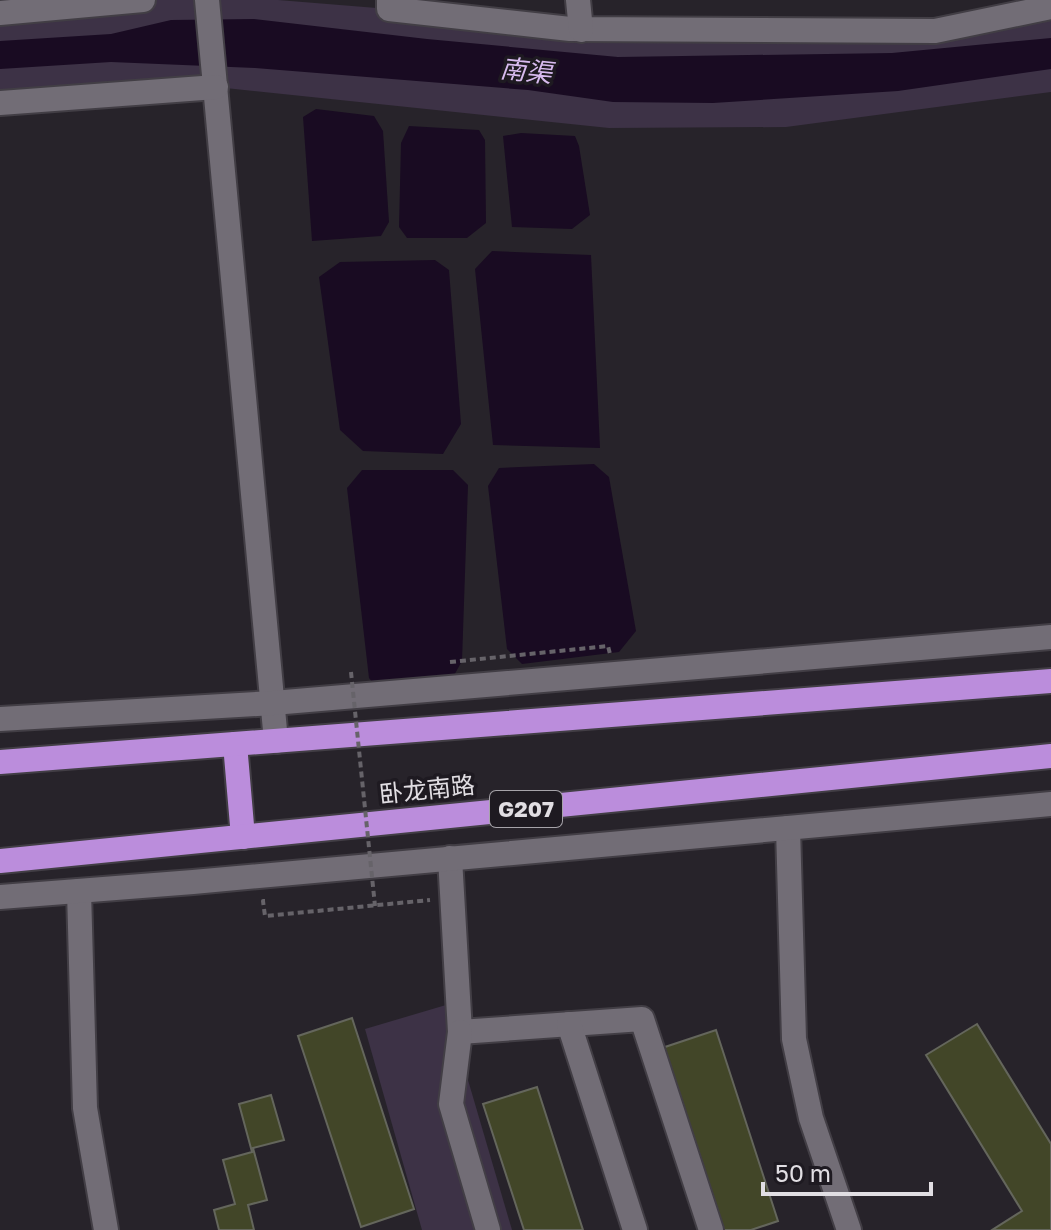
<svg xmlns="http://www.w3.org/2000/svg" width="1051" height="1230" font-family="'Golos Text','Noto Sans SC',sans-serif">
  <rect width="100%" height="100%" fill="#27232a"/>
  <g fill="#3d3246">
    <path d="M142,0H278L389,9L570,29L935,31L1051,7V92L786,127L609,128L216,87L0,103V13Z"/>
    <path d="M446,1005L512,1230H422L365,1029Z"/>
  </g>
  <g fill="#190b22">
    <path d="M254,19L427,39L618,57L892,53L1051,38V69L898,91L713,103L613,102L528,90L255,68L111,62L0,69V41L111,34L171,20Z"/>
    <path d="M316,109L374,116L383,131L389,222L381,236L312,241L303,117Z"/>
    <path d="M409,126L479,130L485,140L486,223L467,238H407L399,227L401,143Z"/>
    <path d="M521,133L575,136L579,146L590,215L572,229L512,227L503,136Z"/>
    <path d="M492,251L591,255L600,448L493,445L475,269Z"/>
    <path d="M435,260L449,270L461,424L443,454L363,451L340,430L319,277L340,262Z"/>
    <path d="M594,464L609,477L636,631L619,652L522,664L507,649L488,486L499,468Z"/>
    <path d="M362,470H453L468,485L462,661L452,679L377,688L369,678L347,488Z"/>
  </g>
  <g fill="#424628" stroke="#64665c" stroke-width="2">
    <path d="M352,1018L414,1209L361,1227L298,1036Z"/>
    <path d="M977,1024L1051,1144V1230H992L1022,1211L926,1055Z"/>
    <path d="M716,1030L778,1221L751,1230H721L662,1048Z"/>
    <path d="M537,1087L583,1230H524L483,1104Z"/>
    <path d="M271,1095L284,1140L253,1148L267,1200L248,1205L254,1230H219L214,1210L235,1204L223,1160L252,1152L239,1104Z"/>
  </g>
  <g fill="none" stroke-linecap="round" stroke-linejoin="round">
    <defs>
      <g id="minor">
        <path d="M207,0L276,741"/>
        <path d="M389,0V9L570,29L935,31L1051,7"/>
        <path d="M578,0L581,30"/>
        <path d="M0,13L143,0"/>
        <path d="M0,103L216,87"/>
        <path d="M0,719L273,703L1051,637"/>
        <path d="M788,828L794,1039L811,1118L849,1230"/>
        <path d="M450,858L460,1032L642,1019L711,1230"/>
        <path d="M79,891L85,1108L106,1230"/>
        <path d="M0,897L193,882L1051,804"/>
        <path d="M569,1024L635,1230"/>
        <path d="M460,1032L451,1104L488,1230"/>
      </g>
      <g id="highway">
        <path d="M235,744L243,837"/>
        <path d="M0,762L1051,681"/>
        <path d="M0,861L1051,756"/>
      </g>
    </defs>
    <use href="#minor" stroke="#423e45" stroke-width="28"/>
    <use href="#highway" stroke="#423e45" stroke-width="28"/>
    <g stroke="#666369" stroke-width="4" stroke-dasharray="6 4" stroke-linecap="butt">
      <path d="M450,662L608,646L610,654"/>
      <path d="M265,901H263L265,916L430,900"/>
    </g>
    <use href="#minor" stroke="#726d76" stroke-width="24"/>
    <use href="#highway" stroke="#bb8ddc" stroke-width="24"/>
    <path stroke="#666369" stroke-width="4" stroke-dasharray="6 4" stroke-linecap="butt" d="M351,672L375,906"/>
  </g>
  <g text-anchor="middle" stroke-width="7" stroke-linejoin="round" paint-order="stroke">
    <rect fill="#1e1a21" stroke="#a6a3a9" stroke-width="2" x="490" y="791" width="72" height="36" rx="6"/>
    <g font-size="22" font-weight="bold" fill="#e1dee3">
      <text x="526" y="817">G207</text>
    </g>
    <g font-size="24" fill="#e1dee3" stroke="#1e1a21">
      <text transform="translate(427 790) rotate(-6)" y="8">卧龙南路</text>
    </g>
    <g font-size="26" font-style="italic" fill="#d8bbef" stroke="#1e1a21">
      <text transform="translate(526 71) rotate(6)" y="9">南渠</text>
    </g>
  </g>
  <path d="M763 1182v12h168v-12" fill="none" stroke="#e1dee3" stroke-width="4"/>
  <text x="775" y="1182" font-size="24" fill="#e1dee3" stroke="#1e1a21" stroke-width="6" paint-order="stroke">50 m</text>
</svg>
